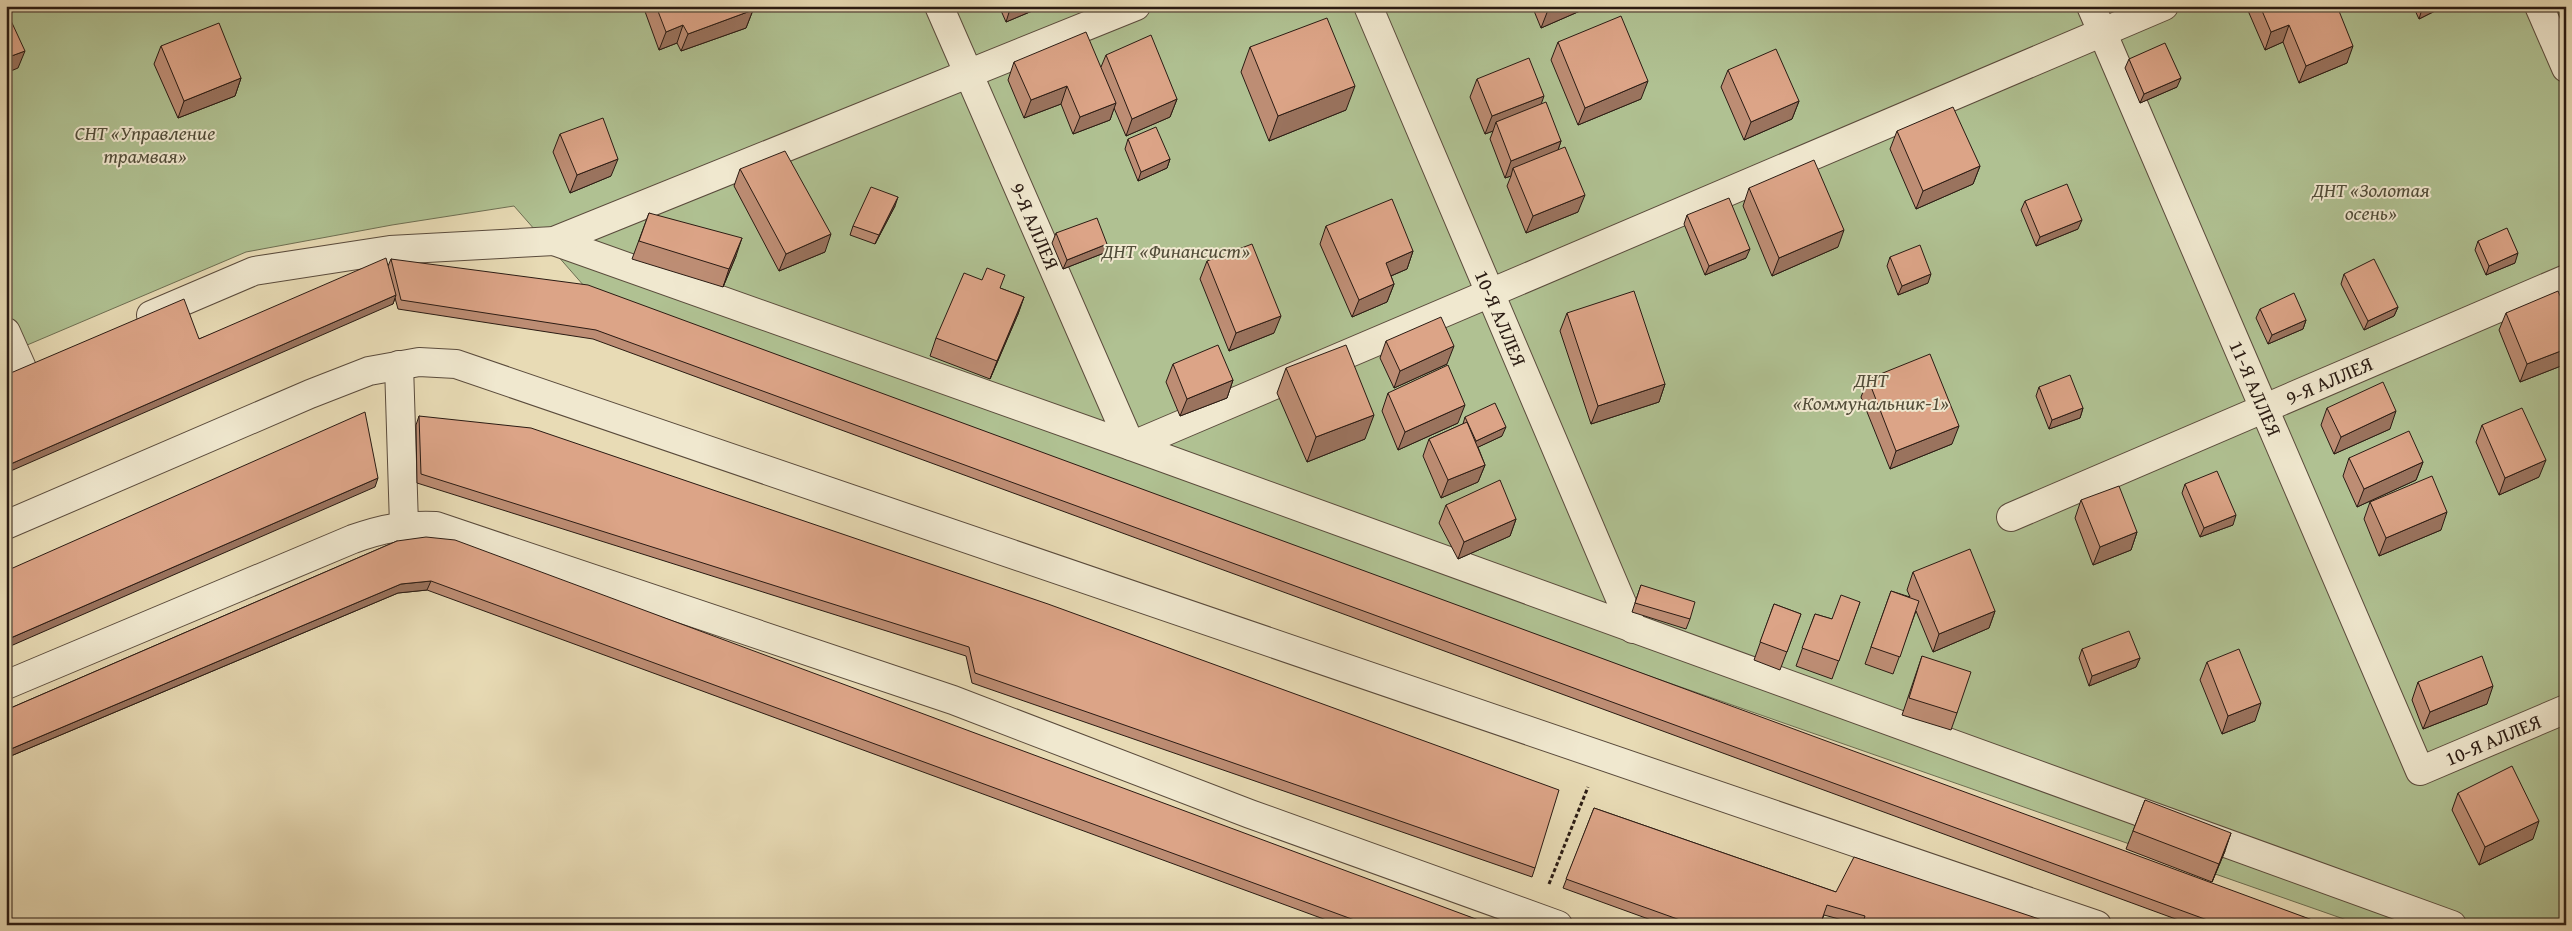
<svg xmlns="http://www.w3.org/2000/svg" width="2572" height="931" font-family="'Gentium Book Plus',serif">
  <rect width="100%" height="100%" fill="#e8dbb5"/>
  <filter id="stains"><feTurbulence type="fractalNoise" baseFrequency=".004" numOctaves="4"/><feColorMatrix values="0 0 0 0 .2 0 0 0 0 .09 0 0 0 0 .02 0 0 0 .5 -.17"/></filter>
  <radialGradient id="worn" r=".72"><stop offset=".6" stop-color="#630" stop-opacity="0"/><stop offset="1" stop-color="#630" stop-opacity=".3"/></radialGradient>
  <path fill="#b0c192" stroke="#6d6e52" d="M6,6H2566V925H2361L606,311L514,206L392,225L246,252L6,354Z"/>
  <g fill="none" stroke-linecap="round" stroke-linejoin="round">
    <defs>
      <g id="minor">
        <path id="s1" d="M939,6L1131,446L2164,6"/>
        <path id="s2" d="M1368,6L1633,629"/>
        <path id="s3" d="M2091,6L2420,771L2566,709"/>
        <path d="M2539,6L2566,68"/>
        <path d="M554,241L1131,446L2452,925"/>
        <path d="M151,315L254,271L390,250L554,241L1136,6"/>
        <path d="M6,332L22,368"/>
        <path d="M399,365L404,525"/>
        <path id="s4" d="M2011,517L2566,279"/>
        <path d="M6,525L310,394L369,371L419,362L456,364L2097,925"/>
        <path d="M6,685L353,539C384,528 403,525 436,526L953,700L1250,814L1558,925"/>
      </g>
    </defs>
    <use href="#minor" stroke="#5a4b3c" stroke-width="30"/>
    <path stroke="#2a1b13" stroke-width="3" stroke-dasharray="4 2.5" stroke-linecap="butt" d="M1549,884L1588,787"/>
    <use href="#minor" stroke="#f0e8cf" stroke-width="28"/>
  </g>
  <g fill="#bd8d74" stroke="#2a1b13">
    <path d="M643,6H751L753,10L746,28L681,51L677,43L659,50Z"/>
    <path d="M999,6H1044L1006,22Z"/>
    <path d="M1532,6H1582L1580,11L1541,28Z"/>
    <path d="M2246,6H2337L2347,63L2299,83L2283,42L2265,50Z"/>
    <path d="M2413,6H2445L2419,19Z"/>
    <path d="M1558,42L1641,99L1578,125L1551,60Z"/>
    <path d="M161,46L241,78L235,96L178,118L154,64Z"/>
    <path d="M1250,47L1346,110L1269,141L1241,72Z"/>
    <path d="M1106,55L1177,99L1170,117L1126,136L1114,108L1110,120L1073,134L1061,104L1024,118L1008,80L1014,62L1101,67Z"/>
    <path d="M2129,59L2177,87L2140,103L2125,68Z"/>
    <path d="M1728,70L1799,101L1792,119L1744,140L1721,87Z"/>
    <path d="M1477,79L1541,104L1561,141L1558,150L1578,212L1526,233L1507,186L1511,176L1505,178L1490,139L1493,131L1485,134L1470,97Z"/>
    <path d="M1897,131L1980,166L1973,184L1916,209L1890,149Z"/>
    <path d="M560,134L611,176L570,193L553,152Z"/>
    <path d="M1128,139L1170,159L1167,168L1138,181L1125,149Z"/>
    <path d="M740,169L825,252L779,271L734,186Z"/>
    <path d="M1749,188L1838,247L1772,276L1743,206Z"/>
    <path d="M2025,201L2078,229L2036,246L2021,210Z"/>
    <path d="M895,206L875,244L850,235L853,226Z"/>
    <path d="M649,213L736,256L723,287L632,259Z"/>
    <path d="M1687,215L1746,258L1705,275L1684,224Z"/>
    <path d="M1326,226L1413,251L1407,269L1391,276L1394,284L1387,302L1352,317L1320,244Z"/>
    <path d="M1056,233L1107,244L1104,253L1063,269L1052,243Z"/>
    <path d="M2478,241L2515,263L2486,275L2475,250Z"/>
    <path d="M1890,257L1928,283L1898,295L1887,266Z"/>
    <path d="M391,259L2326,925H2192L593,339L398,309L395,298L393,304L199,339L388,266Z"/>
    <path d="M1207,261L1274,333L1229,351L1200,279Z"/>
    <path d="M2344,274L2398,307L2394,316L2364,330L2341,284Z"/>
    <path d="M1000,288L1024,297L1018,314L990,379L930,356L936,338Z"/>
    <path d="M2260,309L2306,320L2303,329L2268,344L2256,318Z"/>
    <path d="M2566,309V364L2520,382L2499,330L2506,313Z"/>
    <path d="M1567,313L1665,384L1659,402L1591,424L1560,331Z"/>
    <path d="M1386,341L1447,364L1394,388L1380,358Z"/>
    <path d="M1173,364L1233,380L1227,398L1180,416L1166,382Z"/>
    <path d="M1286,368L1365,439L1307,462L1277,393Z"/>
    <path d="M1868,379L1952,444L1890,469L1861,397Z"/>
    <path d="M2039,387L2083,408L2080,418L2049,429L2036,396Z"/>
    <path d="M1388,393L1458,423L1398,450L1382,411Z"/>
    <path d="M2327,408L2390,429L2334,454L2321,425Z"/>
    <path d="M419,416L1535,868L1532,877L972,683L966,656L417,483L416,425Z"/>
    <path d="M1465,417L1502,436L1478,447L1485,465L1478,482L1441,498L1423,456L1429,439L1463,424Z"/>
    <path d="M2482,425L2539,477L2499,495L2476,442Z"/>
    <path d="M2349,458L2423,462L2416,480L2357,507L2343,476Z"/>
    <path d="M2185,484L2233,525L2200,537L2182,493Z"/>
    <path d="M2081,500L2137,532L2131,550L2093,565L2075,518Z"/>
    <path d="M2370,502L2441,530L2379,556L2364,519Z"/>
    <path d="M1446,505L1516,519L1510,536L1458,559L1439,523Z"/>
    <path d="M397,541L1492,925H1340L427,590L398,593L6,758V710Z"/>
    <path d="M1913,572L1995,611L1989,628L1933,652L1916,611L1893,674L1865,664L1891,591L1910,597L1907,590Z"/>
    <path d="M1641,585L1690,619L1686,629L1632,612Z"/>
    <path d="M1860,602L1832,679L1796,666L1815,614L1832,619Z"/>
    <path d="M1774,604L1801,614L1780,670L1754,660Z"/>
    <path d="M2082,649L2140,658L2136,667L2089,686L2079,658Z"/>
    <path d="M1922,656L1957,713L1951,730L1902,715Z"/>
    <path d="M2207,662L2255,721L2222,734L2200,680Z"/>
    <path d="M2418,682L2487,704L2423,729L2412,700Z"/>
    <path d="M2458,793L2533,839L2479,865L2452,810Z"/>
    <path d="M2145,800L2225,851L2212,882L2126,849Z"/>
    <path d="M1594,808L1836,892L2057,925H1861L1824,915L1820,925H1665L1563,888Z"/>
  </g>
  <g fill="#9a735e" stroke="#2a1b13">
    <path d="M773,6H780L771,10Z"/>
    <path d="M1011,6H1044L1006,22Z"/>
    <path d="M1557,6H1582L1580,11L1541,28L1548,10Z"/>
    <path d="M2429,6H2445L2419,19L2422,9Z"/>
    <path d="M753,10L746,28L681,51L688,34Z"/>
    <path d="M683,25L677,43L659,50L666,32Z"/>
    <path d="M2289,25L2283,42L2265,50L2271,32Z"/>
    <path d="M2353,46L2347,63L2299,83L2306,66Z"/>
    <path d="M25,51L18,68L6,73V58Z"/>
    <path d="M241,78L235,96L178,118L184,101Z"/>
    <path d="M2181,78L2177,87L2140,103L2144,94Z"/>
    <path d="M1648,81L1641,99L1578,125L1585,108Z"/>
    <path d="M1067,86L1061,104L1024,118L1031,100Z"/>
    <path d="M1355,86L1346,110L1269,141L1278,116Z"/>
    <path d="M1544,96L1538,113L1496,122L1493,131L1485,134L1492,116Z"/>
    <path d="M1177,99L1170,117L1126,136L1132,119Z"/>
    <path d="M1799,101L1792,119L1744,140L1751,122Z"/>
    <path d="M1116,103L1110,120L1073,134L1080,117Z"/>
    <path d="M1561,141L1555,159L1513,168L1511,176L1505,178L1511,161Z"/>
    <path d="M618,159L611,176L570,193L577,175Z"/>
    <path d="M1170,159L1167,168L1138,181L1141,172Z"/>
    <path d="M1980,166L1973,184L1916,209L1923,191Z"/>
    <path d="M1585,195L1578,212L1526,233L1533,216Z"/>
    <path d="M898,197L895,206L875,244L879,235Z"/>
    <path d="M2082,220L2078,229L2036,246L2040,237Z"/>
    <path d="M1844,230L1838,247L1772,276L1779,258Z"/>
    <path d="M831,234L825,252L779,271L786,254Z"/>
    <path d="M742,238L736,256L723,287L729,269Z"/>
    <path d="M1107,244L1104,253L1063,269L1067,260Z"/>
    <path d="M1750,249L1746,258L1705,275L1709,266Z"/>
    <path d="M1413,251L1407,269L1379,281L1386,263Z"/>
    <path d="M2518,253L2515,263L2486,275L2489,266Z"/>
    <path d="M1931,274L1928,283L1898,295L1902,286Z"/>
    <path d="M1394,284L1387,302L1352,317L1359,300Z"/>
    <path d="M396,295L393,304L6,473V466Z"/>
    <path d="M1024,297L1018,314L990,379L997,361Z"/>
    <path d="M2398,307L2394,316L2364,330L2368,321Z"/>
    <path d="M1281,316L1274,333L1229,351L1236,333Z"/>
    <path d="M2306,320L2303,329L2268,344L2272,335Z"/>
    <path d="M1454,346L1447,364L1394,388L1400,371Z"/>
    <path d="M2566,349V364L2520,382L2527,364Z"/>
    <path d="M1233,380L1227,398L1180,416L1187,399Z"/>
    <path d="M1665,384L1659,402L1591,424L1598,406Z"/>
    <path d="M1465,405L1458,423L1398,450L1405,432Z"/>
    <path d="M2083,408L2080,418L2049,429L2052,420Z"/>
    <path d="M2396,411L2390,429L2334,454L2341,437Z"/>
    <path d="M1374,415L1365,439L1307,462L1316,437Z"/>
    <path d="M1959,426L1952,444L1890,469L1896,451Z"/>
    <path d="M1506,427L1502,436L1472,450L1476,441Z"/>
    <path d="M2546,460L2539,477L2499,495L2505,478Z"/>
    <path d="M2423,462L2416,480L2357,507L2364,489Z"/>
    <path d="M1485,465L1478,482L1441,498L1448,480Z"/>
    <path d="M378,478L375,487L6,648V640Z"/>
    <path d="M2447,512L2441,530L2379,556L2386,538Z"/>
    <path d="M2236,515L2233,525L2200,537L2204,528Z"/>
    <path d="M1516,519L1510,536L1458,559L1464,542Z"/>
    <path d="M2137,532L2131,550L2093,565L2100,547Z"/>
    <path d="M431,581L427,590L398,593L6,758V751L401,584Z"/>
    <path d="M1995,611L1989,628L1933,652L1939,634Z"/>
    <path d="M2140,658L2136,667L2089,686L2092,676Z"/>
    <path d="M2493,686L2487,704L2423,729L2430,712Z"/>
    <path d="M2261,703L2255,721L2222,734L2228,716Z"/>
    <path d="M2539,821L2533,839L2479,865L2485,847Z"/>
    <path d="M2231,833L2225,851L2212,882L2219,864Z"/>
  </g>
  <g fill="#dca487" stroke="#2a1b13">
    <path d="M656,6H751L753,10L688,34L683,25L666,32Z"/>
    <path d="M1546,6H1557L1548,10Z"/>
    <path d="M2260,6H2337L2353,46L2306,66L2289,25L2271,32Z"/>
    <path d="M2420,6H2429L2422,9Z"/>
    <path d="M6,10L25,51L6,58Z"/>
    <path d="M1621,16L1648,81L1585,108L1558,42Z"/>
    <path d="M1327,18L1355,86L1278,116L1250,47Z"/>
    <path d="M219,23L241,78L184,101L161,46Z"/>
    <path d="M1086,32L1116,103L1080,117L1067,86L1031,100L1014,62Z"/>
    <path d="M1151,35L1177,99L1132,119L1106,55Z"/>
    <path d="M2165,43L2181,78L2144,94L2129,59Z"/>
    <path d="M1776,49L1799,101L1751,122L1728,70Z"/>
    <path d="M1529,58L1544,96L1492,116L1477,79Z"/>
    <path d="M1546,102L1561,141L1511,161L1496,122Z"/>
    <path d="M1953,107L1980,166L1923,191L1897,131Z"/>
    <path d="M603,118L618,159L577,175L560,134Z"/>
    <path d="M1156,127L1170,159L1141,172L1128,139Z"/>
    <path d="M1565,147L1585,195L1533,216L1513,168Z"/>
    <path d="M785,151L831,234L786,254L740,169Z"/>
    <path d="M1814,160L1844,230L1779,258L1749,188Z"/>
    <path d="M2067,184L2082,220L2040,237L2025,201Z"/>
    <path d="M871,187L898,197L879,235L853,226Z"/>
    <path d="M1729,198L1750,249L1709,266L1687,215Z"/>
    <path d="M1392,199L1413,251L1386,263L1394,284L1359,300L1326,226Z"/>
    <path d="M649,213L742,238L729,269L639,241Z"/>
    <path d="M1097,218L1107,244L1067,260L1056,233Z"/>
    <path d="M2507,228L2518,253L2489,266L2478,241Z"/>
    <path d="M1252,244L1281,316L1236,333L1207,261Z"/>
    <path d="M1920,245L1931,274L1902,286L1890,257Z"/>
    <path d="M386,258L396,295L6,466V375L184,299L199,339Z"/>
    <path d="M391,259L588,285L2326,925H2221L596,330L401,300Z"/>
    <path d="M2374,259L2398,307L2368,321L2344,274Z"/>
    <path d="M987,268L1005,275L1000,288L1024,297L997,361L936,338L964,273L982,280Z"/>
    <path d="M1634,291L1665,384L1598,406L1567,313Z"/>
    <path d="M2558,291L2566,309V349L2527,364L2506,313Z"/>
    <path d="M2294,293L2306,320L2272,335L2260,309Z"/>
    <path d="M1441,317L1454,346L1400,371L1386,341Z"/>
    <path d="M1218,345L1233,380L1187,399L1173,364Z"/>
    <path d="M1346,345L1374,415L1316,437L1286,368Z"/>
    <path d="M1930,354L1959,426L1896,451L1868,379Z"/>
    <path d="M1448,365L1465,405L1405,432L1388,393Z"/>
    <path d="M2070,375L2083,408L2052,420L2039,387Z"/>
    <path d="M2383,382L2396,411L2341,437L2327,408Z"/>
    <path d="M1495,403L1506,427L1476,441L1465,417Z"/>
    <path d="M2522,408L2546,460L2505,478L2482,425Z"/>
    <path d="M365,412L378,478L6,640V571Z"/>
    <path d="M419,416L531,428L1048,604L1559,790L1535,868L975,673L969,647L421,474Z"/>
    <path d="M1467,422L1485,465L1448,480L1429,439Z"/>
    <path d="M2409,431L2423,462L2364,489L2349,458Z"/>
    <path d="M2217,471L2236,515L2204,528L2185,484Z"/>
    <path d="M2432,476L2447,512L2386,538L2370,502Z"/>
    <path d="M1500,480L1516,519L1464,542L1446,505Z"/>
    <path d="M2119,486L2137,532L2100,547L2081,500Z"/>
    <path d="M426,537L455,540L1492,925H1368L431,581L401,584L6,751V710L397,541Z"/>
    <path d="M1970,549L1995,611L1939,634L1913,572Z"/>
    <path d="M1641,585L1695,602L1690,619L1635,603Z"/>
    <path d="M1891,591L1919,601L1900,657L1871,647Z"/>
    <path d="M1841,595L1860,602L1839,661L1802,648L1815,614L1832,619Z"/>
    <path d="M1774,604L1801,614L1787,652L1760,642Z"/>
    <path d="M2129,631L2140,658L2092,676L2082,649Z"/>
    <path d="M2239,649L2261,703L2228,716L2207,662Z"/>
    <path d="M1922,656L1971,672L1957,713L1909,698Z"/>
    <path d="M2482,656L2493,686L2430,712L2418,682Z"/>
    <path d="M2512,766L2539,821L2485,847L2458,793Z"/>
    <path d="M2145,800L2231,833L2219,864L2133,831Z"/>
    <path d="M1594,808L1836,892L1854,857L2057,925H1862L1865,916L1827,905L1820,925H1694L1566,879Z"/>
    <path d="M6,858L9,868L10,883L6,894Z"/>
  </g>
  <g text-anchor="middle" stroke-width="4" stroke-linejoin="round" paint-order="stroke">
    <g font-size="20" font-style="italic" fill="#524d39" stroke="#f0e8cf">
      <text x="145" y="140">СНТ «Управление<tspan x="145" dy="23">трамвая»</tspan></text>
      <text x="2371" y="197">ДНТ «Золотая<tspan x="2371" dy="23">осень»</tspan></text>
      <text x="1176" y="258">ДНТ «Финансист»</text>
      <text x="1871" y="387">ДНТ<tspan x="1871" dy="23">«Коммунальник-1»</tspan></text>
    </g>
    <g font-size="20" fill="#2a1b13" stroke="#f0e8cf">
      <text dy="7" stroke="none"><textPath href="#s1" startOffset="240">9-Я АЛЛЕЯ</textPath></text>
      <text dy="7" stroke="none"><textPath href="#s2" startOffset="339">10-Я АЛЛЕЯ</textPath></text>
      <text dy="7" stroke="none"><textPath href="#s4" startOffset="346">9-Я АЛЛЕЯ</textPath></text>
      <text dy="7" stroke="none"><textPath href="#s3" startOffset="416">11-Я АЛЛЕЯ</textPath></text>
      <text dy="7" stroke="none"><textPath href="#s3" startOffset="912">10-Я АЛЛЕЯ</textPath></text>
    </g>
  </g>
  <rect width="2572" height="931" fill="none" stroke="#e8dbb5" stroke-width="25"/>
  <rect x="8" y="8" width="2557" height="916" fill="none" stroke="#2a1b13" stroke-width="2.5"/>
  <rect x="12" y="12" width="2547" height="906" fill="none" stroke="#2a1b13"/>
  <rect width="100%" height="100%" filter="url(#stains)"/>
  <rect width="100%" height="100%" fill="url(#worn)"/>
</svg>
